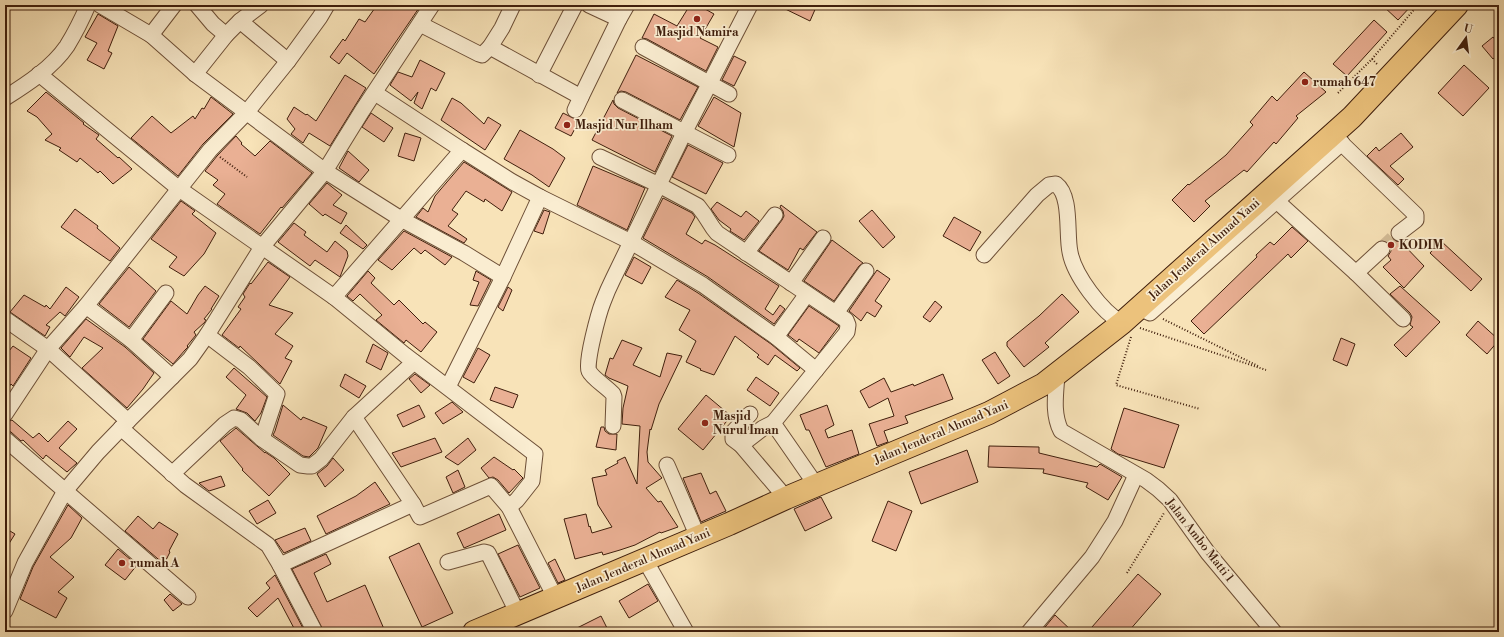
<svg xmlns="http://www.w3.org/2000/svg" width="1504" height="637" font-family="'Libre Bodoni',serif">
  <rect width="100%" height="100%" fill="#f8e3b8"/>
  <filter id="stains"><feTurbulence type="fractalNoise" baseFrequency=".005" numOctaves="4"/><feColorMatrix values="0 0 0 0 .2 0 0 0 0 .09 0 0 0 0 .02 0 0 0 .5 -.17"/></filter>
  <radialGradient id="worn" r=".72"><stop offset=".6" stop-color="#630" stop-opacity="0"/><stop offset="1" stop-color="#630" stop-opacity=".3"/></radialGradient>
  <g fill="#eab094" stroke="#3f1e0c">
    <path d="M377,5H421L374,74L347,53L339,64L330,57L343,39L345,41L359,19L365,22Z"/>
    <path d="M690,5H698L714,14L700,38L718,47L706,71L647,39L642,38L654,14L677,26Z"/>
    <path d="M777,5H817L810,21Z"/>
    <path d="M1382,5H1412L1398,20Z"/>
    <path d="M98,14L118,26L108,51L112,53L104,69L87,60L97,43L85,37Z"/>
    <path d="M1374,20L1387,32L1347,76L1333,64Z"/>
    <path d="M1493,37L1499,44V54L1493,59L1482,46Z"/>
    <path d="M636,55L698,87L680,120L626,92L621,91L617,93Z"/>
    <path d="M734,56L746,62L734,86L722,80Z"/>
    <path d="M420,60L445,73L436,91L431,88L422,109L414,103L418,92L411,101L390,85L398,72L412,77Z"/>
    <path d="M1464,65L1489,88L1463,116L1438,93Z"/>
    <path d="M1304,72L1326,92L1296,116L1298,118L1276,144L1274,142L1247,172L1244,170L1205,201L1210,206L1194,222L1172,200L1188,184L1189,185L1226,155L1253,125L1250,122L1272,96L1277,101Z"/>
    <path d="M345,75L366,88L330,146L309,133L303,143L291,134L295,129L287,119L294,107L306,115L307,114L316,121Z"/>
    <path d="M46,92L84,123L83,124L99,135L96,139L118,158L119,157L132,169L113,184L100,171L98,173L80,158L77,162L59,150L61,148L45,140L52,134L37,117L27,111Z"/>
    <path d="M211,97L233,114L203,144L178,176L131,138L152,116L171,133L193,116L195,119L202,108L204,109Z"/>
    <path d="M714,97L741,113L734,147L698,126Z"/>
    <path d="M452,98L461,103L484,124L488,117L501,125L485,150L441,120Z"/>
    <path d="M613,100L614,104L618,108L672,136L655,172L592,140Z"/>
    <path d="M371,113L393,128L384,142L362,127Z"/>
    <path d="M563,113L579,121L571,136L555,128Z"/>
    <path d="M520,130L553,149L565,158L549,187L532,175L504,159Z"/>
    <path d="M405,133L421,138L414,161L398,156Z"/>
    <path d="M1401,133L1413,147L1390,166L1404,179L1398,185L1367,156L1376,147L1379,151Z"/>
    <path d="M236,136L242,143L241,144L255,156L270,141L312,173L282,208L281,207L260,234L217,204L225,194L213,185L218,180L205,171L217,156Z"/>
    <path d="M688,145L723,163L706,194L672,177Z"/>
    <path d="M348,151L369,170L359,182L339,168Z"/>
    <path d="M464,162L512,192L502,211L485,199L484,202L466,191L452,210L458,214L448,226L467,239L464,243L416,217L423,208L428,212L435,196Z"/>
    <path d="M593,166L645,188L627,230L577,205Z"/>
    <path d="M327,183L342,195L333,205L347,213L341,224L325,214L323,216L309,204Z"/>
    <path d="M663,198L692,213L695,217L686,234L702,244L705,240L715,245L779,286L765,309L773,315L780,305L785,309L774,324L708,277L643,238Z"/>
    <path d="M181,201L195,211L192,214L216,233L204,254L184,276L169,267L177,257L151,239Z"/>
    <path d="M717,202L741,217L746,211L759,221L744,240L730,231L731,229L719,220L711,209Z"/>
    <path d="M781,205L817,232L803,250L800,248L788,270L759,251L782,220L784,216L783,211L780,207Z"/>
    <path d="M75,209L98,226L97,228L120,248L110,261L61,227Z"/>
    <path d="M544,210L550,212L543,234L534,231Z"/>
    <path d="M872,210L895,237L883,248L859,221Z"/>
    <path d="M954,217L981,232L970,251L943,236Z"/>
    <path d="M294,223L306,232L304,235L327,252L335,241L347,251L348,256L340,277L315,260L310,266L278,242Z"/>
    <path d="M346,225L367,245L363,249L340,233Z"/>
    <path d="M1292,227L1308,241L1291,258L1288,254L1204,334L1191,321L1257,257L1256,255L1270,242L1274,245Z"/>
    <path d="M404,231L452,257L445,265L425,250L421,254L414,248L392,270L378,260Z"/>
    <path d="M1393,239L1396,241L1401,242L1424,266L1404,288L1383,267L1391,260L1388,256L1391,251V247L1389,243Z"/>
    <path d="M832,240L863,263L859,266L834,301L804,281Z"/>
    <path d="M1441,241L1482,279L1471,291L1430,253Z"/>
    <path d="M634,257L651,267L642,284L625,275Z"/>
    <path d="M268,262L290,277L269,305L293,313L275,334L293,346L285,358L292,361L280,384L240,346L239,348L222,335L241,309L238,307L245,297L243,294L250,283L251,284Z"/>
    <path d="M129,267L156,291L129,327L99,304Z"/>
    <path d="M877,270L890,279L875,301L882,306L875,317L867,312L861,321L849,311Z"/>
    <path d="M368,271L375,278L371,283L394,305L399,300L423,324L425,322L437,332L421,352L406,340L404,343L376,320L382,315L360,294L353,301L347,296Z"/>
    <path d="M476,271L491,280L478,306L470,305L479,282L473,280Z"/>
    <path d="M677,280L698,293L771,344L800,368L797,371L775,355L768,365L757,357L759,355L735,336L714,375L700,370L701,369L686,362L696,341L679,330L690,310L665,297Z"/>
    <path d="M205,286L219,296L211,309H212L204,319L206,320L205,322L194,332L196,335L187,346L188,347L185,350L173,364L143,339L171,301L187,314L198,295Z"/>
    <path d="M1400,286L1440,322L1406,357L1394,345L1413,327L1410,325L1412,317L1410,313L1390,294Z"/>
    <path d="M66,287L79,297L65,316L60,312L46,325L50,327L45,336L10,312L24,295L45,307L46,305L50,309Z"/>
    <path d="M508,287L512,290L503,311L498,307Z"/>
    <path d="M1062,294L1079,312L1045,343L1049,347L1024,367L1007,346V342L1039,316Z"/>
    <path d="M935,301L942,307L930,322L923,317Z"/>
    <path d="M809,306L839,326L819,353L799,339L797,342L788,335Z"/>
    <path d="M86,319L125,347L154,373L143,389L127,408L82,368L103,348L84,337L70,357L61,348Z"/>
    <path d="M1478,321L1499,340L1487,354L1466,335Z"/>
    <path d="M1341,338L1355,344L1347,366L1333,360Z"/>
    <path d="M622,340L642,348L633,365L660,377L667,353L682,356L659,404L651,430L650,429L647,452L648,462L662,478L646,488L658,502L661,501L678,527L661,533L660,532L635,545L620,550L603,555L602,552L575,559L564,519L586,514L589,527L590,526L592,533L612,527L598,505L592,478L607,475L605,470L618,463L617,461L625,457L637,484L640,426L622,424L623,408L628,386L609,378L605,375L610,358L613,359Z"/>
    <path d="M373,344L388,353L381,370L366,362Z"/>
    <path d="M13,346L31,358L13,386L11,384L5,393V356Z"/>
    <path d="M478,348L490,355L474,383L463,377Z"/>
    <path d="M995,352L1010,376L998,384L982,360Z"/>
    <path d="M234,368L267,397L261,413L255,421L247,413L236,409L246,395L226,377Z"/>
    <path d="M345,374L366,386L359,398L340,386Z"/>
    <path d="M415,374L430,385L421,393L409,379Z"/>
    <path d="M943,374L953,399L905,416L908,423L884,431L888,442L877,446L869,424L894,416L888,398L869,408L860,391L884,378L891,392L913,384L914,386Z"/>
    <path d="M756,377L779,393L770,406L747,390Z"/>
    <path d="M495,387L518,395L513,408L490,400Z"/>
    <path d="M706,395L731,416L703,450L678,429Z"/>
    <path d="M452,402L463,412L443,424L435,413Z"/>
    <path d="M283,405L301,420L303,417L327,427L318,448L309,457L303,456L273,435L275,431Z"/>
    <path d="M419,405L425,417L403,427L397,415Z"/>
    <path d="M827,405L834,425L825,430L828,438L852,430L859,454L826,467L809,430H806L800,415Z"/>
    <path d="M1124,408L1179,425L1164,468L1118,454L1111,449Z"/>
    <path d="M12,420L33,438L39,433L48,442L68,421L77,429L59,448L77,463L67,472L46,455L43,459L23,440L21,441L11,432L5,430V423Z"/>
    <path d="M601,427H604L605,431L609,434H617L616,450L596,447Z"/>
    <path d="M236,428L265,453V452L274,458L290,474L269,496L242,470L243,469L220,441Z"/>
    <path d="M435,438L442,452L401,467L392,453Z"/>
    <path d="M468,438L476,450L458,465L445,457Z"/>
    <path d="M989,446L1039,447V453L1097,467L1100,464L1122,477L1108,500L1086,487L1088,483L1043,473L1044,469L988,467Z"/>
    <path d="M967,450L978,482L921,504L909,472Z"/>
    <path d="M494,457L513,470L514,469L523,478L509,493L498,480L493,477L489,478L481,468Z"/>
    <path d="M333,458L344,470L325,487L317,474L327,466Z"/>
    <path d="M458,470L465,487L453,493L446,477Z"/>
    <path d="M701,473L710,494L716,491L726,511L701,522L683,478Z"/>
    <path d="M221,476L225,486L209,491L200,484L199,483Z"/>
    <path d="M375,482L390,504L326,534L317,516L356,496Z"/>
    <path d="M821,497L832,518L805,531L794,509Z"/>
    <path d="M268,500L276,513L257,524L249,511Z"/>
    <path d="M888,501L912,511L896,551L872,541Z"/>
    <path d="M68,505L82,518L71,538L50,557L74,577L58,592L67,598L56,618L20,599L33,567Z"/>
    <path d="M499,514L506,530L464,548L457,533Z"/>
    <path d="M138,516L153,529L159,522L178,534L169,551L170,552L164,564L125,531Z"/>
    <path d="M5,528L15,534L5,550Z"/>
    <path d="M305,528L311,541L284,553L275,540Z"/>
    <path d="M419,543L453,613L422,627L389,557Z"/>
    <path d="M518,545L540,588L520,597L498,554Z"/>
    <path d="M118,549L137,565L125,580L105,565Z"/>
    <path d="M326,554L331,564L314,573L327,602L365,585L384,629L378,632H324L292,569Z"/>
    <path d="M555,559L565,580L558,583L548,563Z"/>
    <path d="M1138,574L1161,594L1128,632H1098L1092,627Z"/>
    <path d="M275,575L305,632H296L278,598L257,617L248,608L270,588L266,583Z"/>
    <path d="M648,584L658,601L629,618L619,601Z"/>
    <path d="M170,594L182,604L173,611L164,600Z"/>
    <path d="M1055,615L1073,632H1041Z"/>
    <path d="M601,616L609,632H569Z"/>
  </g>
  <g fill="none" stroke-linecap="round" stroke-linejoin="round">
    <path stroke="#d3bc96" stroke-width="15" stroke-dasharray="15 8" stroke-linecap="butt" d="M1382,249L1399,233"/>
    <defs>
      <g id="minor">
        <path d="M100,5L151,35L195,74L325,171L401,219L464,253L503,277L540,197"/>
        <path d="M197,5L213,24L226,35"/>
        <path d="M261,5L240,21L288,61"/>
        <path d="M619,19L627,5"/>
        <path d="M420,24L479,54L482,55L490,47L581,97L575,110"/>
        <path d="M151,35L174,5"/>
        <path d="M490,47L502,28L513,5"/>
        <path d="M643,47L729,94"/>
        <path d="M39,74L178,188L334,297L405,355L535,454L532,481L517,500L509,507"/>
        <path d="M195,74L226,35L240,21"/>
        <path d="M539,75L575,5"/>
        <path d="M581,97L619,19L589,5"/>
        <path d="M5,98C27,84 52,68 67,46C75,33 82,19 88,5"/>
        <path d="M622,100L728,155"/>
        <path d="M1334,136L1416,215V220L1399,233"/>
        <path d="M462,150L511,181L540,197L631,242L703,285L776,337L816,370L773,423L816,485"/>
        <path d="M600,157L659,185L698,206L704,214L713,228L717,233L846,320L848,325L847,332L816,370"/>
        <path d="M1269,194L1356,273L1403,319"/>
        <path d="M746,253L775,215"/>
        <path d="M984,255L1037,195L1049,185L1056,184C1072,196 1066,234 1070,252C1074,275 1102,312 1122,323"/>
        <path d="M1356,273L1382,249"/>
        <path d="M791,283L823,238"/>
        <path d="M334,297L462,150L375,93"/>
        <path d="M86,306L131,340L172,377"/>
        <path d="M1139,308L1150,313L1342,143"/>
        <path d="M836,313L866,271"/>
        <path d="M5,319L48,349L128,421L98,452L65,491L25,563L5,611"/>
        <path d="M207,335L249,367L277,394L262,439L300,465L308,466H312L321,459L354,417L414,362"/>
        <path d="M776,337L807,294"/>
        <path d="M131,340L166,293"/>
        <path d="M1057,374C1056,393 1052,413 1061,431L1146,480L1158,489L1170,500L1208,553L1274,632"/>
        <path d="M448,387L503,277"/>
        <path d="M5,414L48,349L86,306L210,150L247,112L288,61L320,17L327,5"/>
        <path d="M750,414L733,432V439L741,445L786,498"/>
        <path d="M354,417L413,504"/>
        <path d="M128,421L190,359L207,335L262,247L325,171L362,111L432,5"/>
        <path d="M613,426L614,397L613,394C607,387 592,378 589,371C585,363 599,312 603,302C606,294 609,287 613,279L684,133L750,5"/>
        <path d="M121,428L185,485L268,545L280,565L315,632"/>
        <path d="M5,439L188,597"/>
        <path d="M741,445L763,428L773,423"/>
        <path d="M667,465L698,537"/>
        <path d="M172,474L225,424L234,418L241,420L262,439"/>
        <path d="M645,560L686,632"/>
        <path d="M448,562L484,552L488,553L518,614"/>
        <path d="M280,565L413,504L420,517L491,486L509,507L555,597"/>
        <path d="M1029,632L1092,557L1115,521L1136,475"/>
      </g>
      <path id="highway" d="M474,632L729,524L786,498L989,413L1044,384L1122,323L1352,117L1457,5"/>
    </defs>
    <use href="#minor" stroke="#6d4f37" stroke-width="17"/>
    <use href="#highway" stroke="#3f1e0c" stroke-width="24"/>
    <g stroke="#3f1e0c" stroke-width="2" stroke-dasharray="1 2" stroke-linecap="butt">
      <path d="M1372,59L1378,65"/>
      <path d="M1338,93L1372,59L1418,5"/>
      <path d="M220,157L247,177"/>
      <path d="M1163,319L1258,366"/>
      <path d="M1140,328L1266,370"/>
      <path d="M1131,337L1116,385L1200,409"/>
      <path d="M1127,573L1164,513"/>
    </g>
    <use href="#minor" stroke="#faedd1" stroke-width="15"/>
    <use href="#highway" stroke="#ecc27c" stroke-width="22"/>
  </g>
  <g fill="#8f2418" stroke="#faedd1" stroke-width="1.5">
    <circle cx="697" cy="19" r="4"/>
    <circle cx="1305" cy="82" r="4"/>
    <circle cx="567" cy="125" r="4"/>
    <circle cx="1391" cy="245" r="4"/>
    <circle cx="705" cy="423" r="4"/>
    <circle cx="122" cy="563" r="4"/>
  </g>
  <g text-anchor="middle" stroke-width="3.5" stroke-linejoin="round" paint-order="stroke">
    <g font-size="12" font-weight="bold" fill="#3f1e0c" stroke="#faedd1" text-anchor="start">
      <text x="697" y="36" text-anchor="middle">Masjid Namira</text>
      <text x="1313" y="86">rumah 647</text>
      <text x="575" y="129">Masjid Nur Ilham</text>
      <text x="1399" y="249">KODIM</text>
      <text x="713" y="420">Masjid<tspan x="713" dy="14">Nurul Iman</tspan></text>
      <text x="130" y="567">rumah A</text>
    </g>
    <g font-size="12" fill="#3f1e0c" stroke="#faedd1">
      <text transform="translate(1204 249) rotate(-42)" y="4">Jalan Jenderal Ahmad Yani</text>
      <text transform="translate(941 432) rotate(-23)" y="4">Jalan Jenderal Ahmad Yani</text>
      <text transform="translate(1200 540) rotate(52)" y="4">Jalan Ambo Matti 1</text>
      <text transform="translate(643 560) rotate(-23)" y="4">Jalan Jenderal Ahmad Yani</text>
    </g>
  </g>
  <rect width="1504" height="637" fill="none" stroke="#f8e3b8" stroke-width="20"/>
  <rect x="6" y="6" width="1492" height="625" fill="none" stroke="#3f1e0c" stroke-width="2"/>
  <rect x="10" y="10" width="1484" height="617" fill="none" stroke="#3f1e0c"/>
  <g transform="translate(1466 38) rotate(14)" stroke="#faedd1" stroke-width="3" paint-order="stroke">
  <path d="M0-3L7 15L0 10L-7 15Z" fill="#3f1e0c"/>
  <text y="-6" font-size="11" font-weight="bold" text-anchor="middle" fill="#3f1e0c">U</text>
  </g>
  <rect width="100%" height="100%" filter="url(#stains)"/>
  <rect width="100%" height="100%" fill="url(#worn)"/>
</svg>
